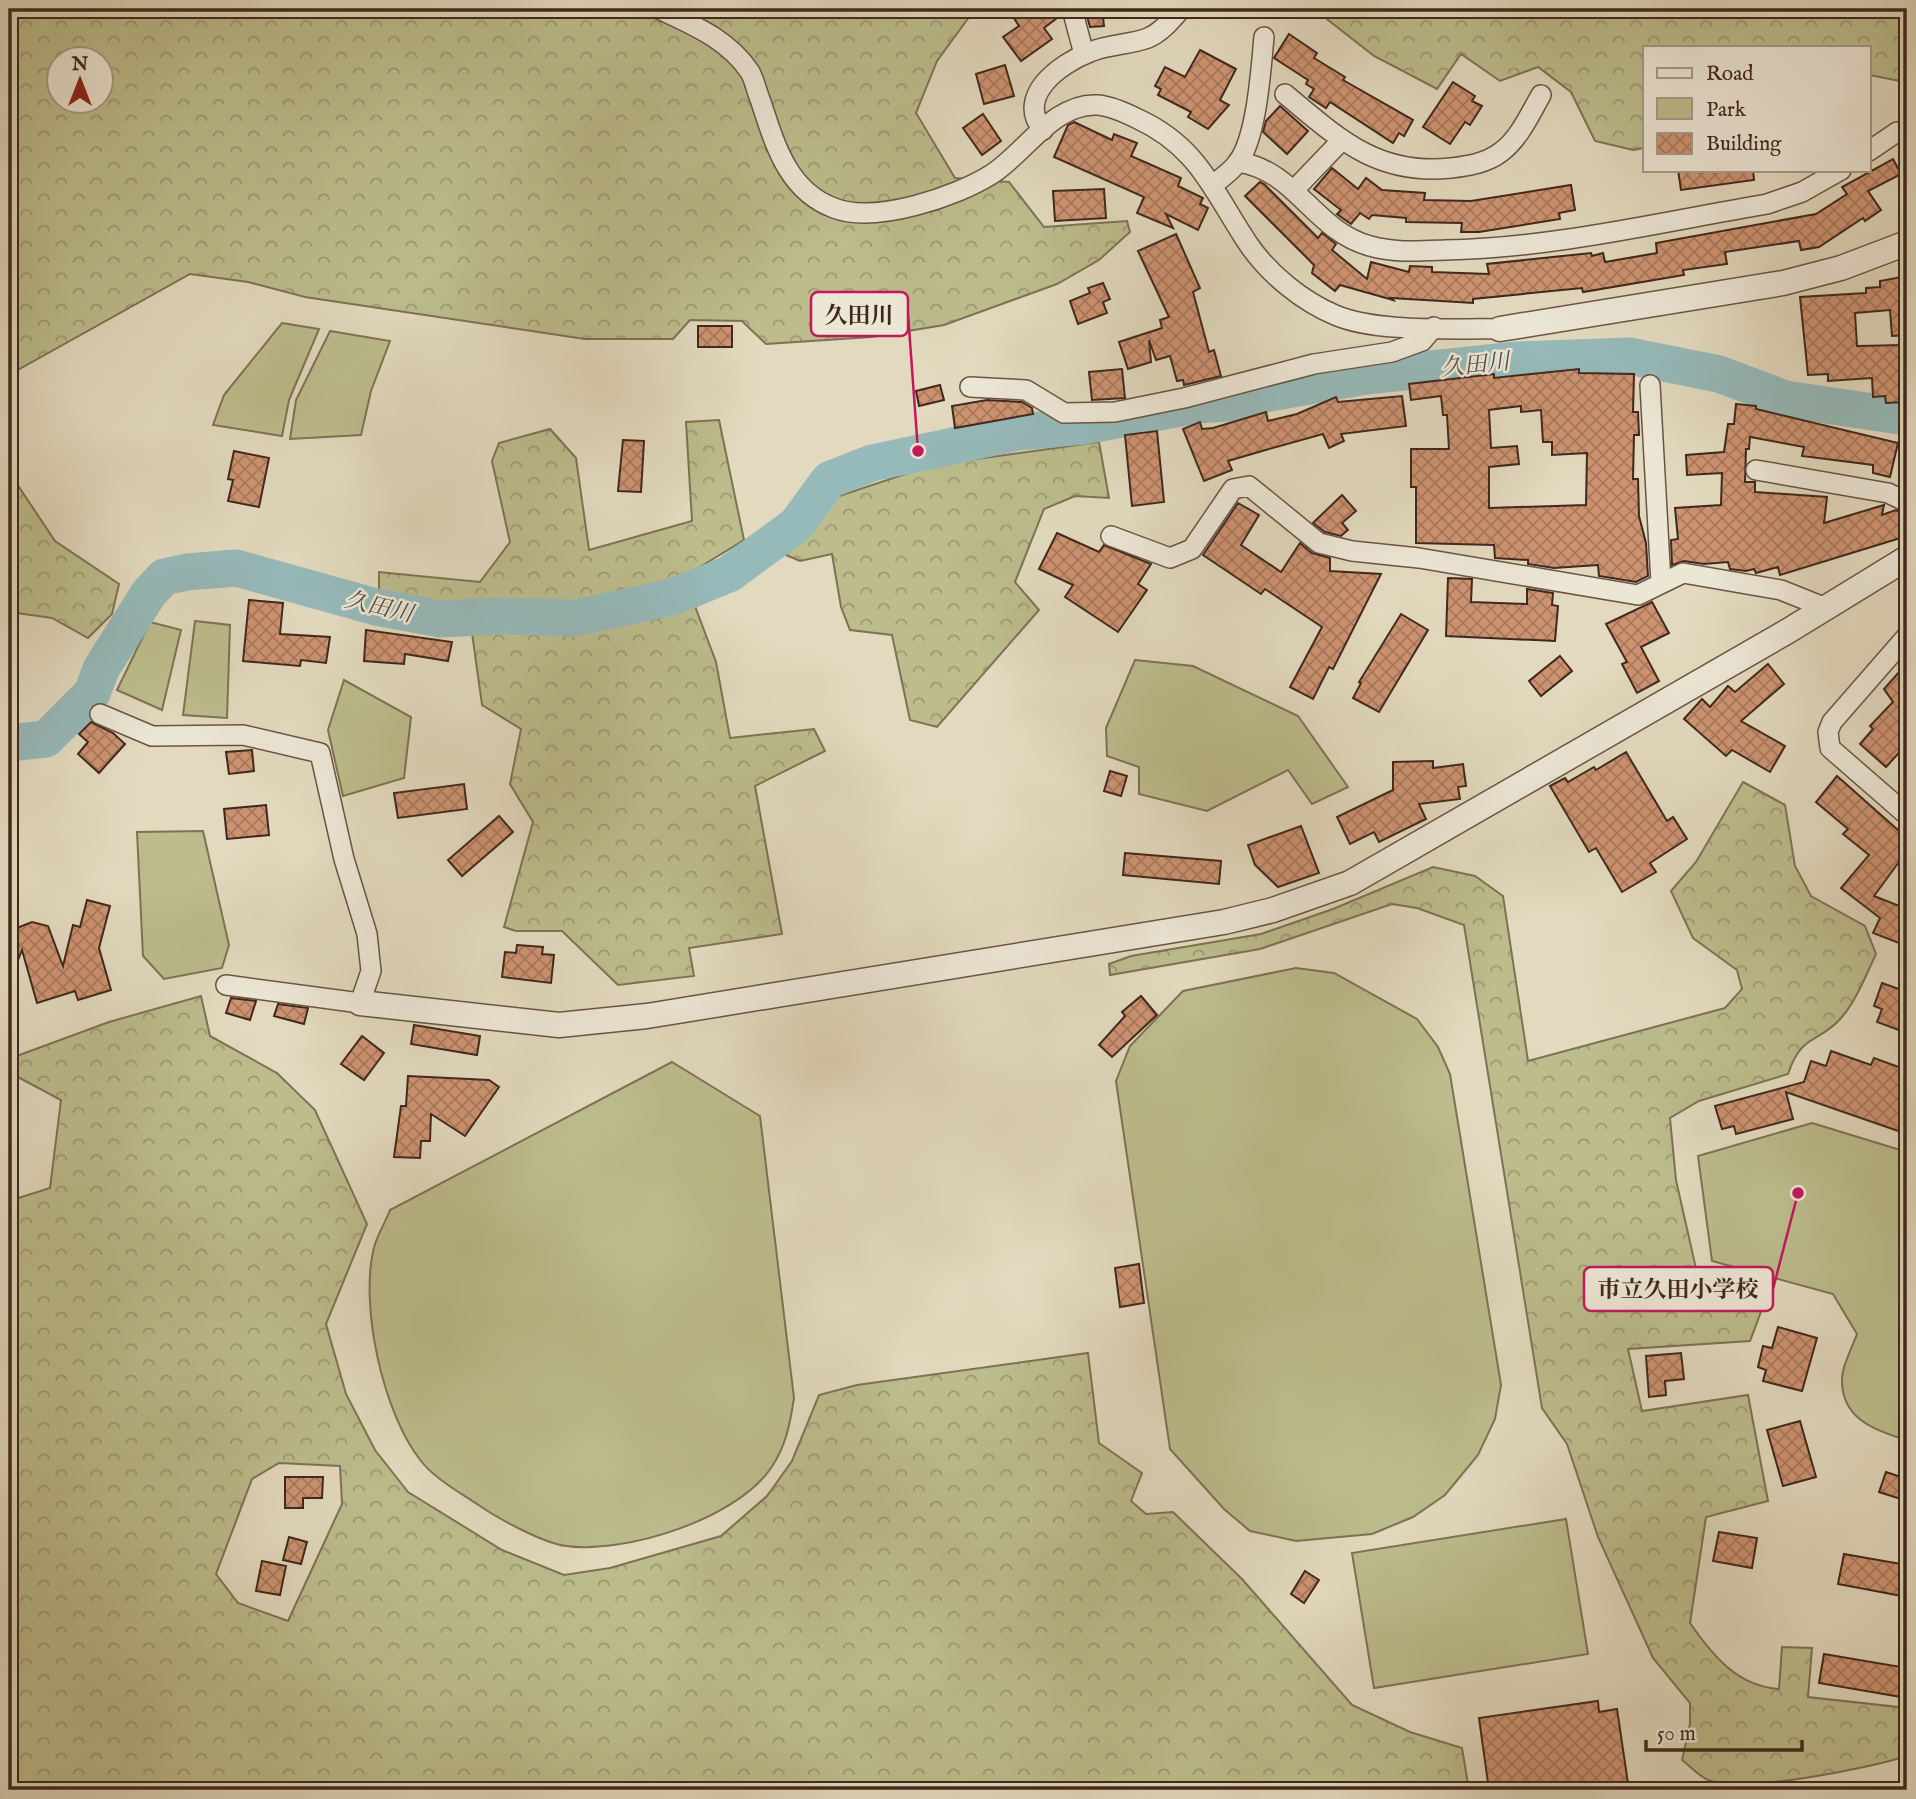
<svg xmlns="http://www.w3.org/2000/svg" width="1916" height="1799" font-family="'IM FELL English','Noto Serif JP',serif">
  <defs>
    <pattern id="forest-crowns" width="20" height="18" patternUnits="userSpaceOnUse" patternTransform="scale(1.75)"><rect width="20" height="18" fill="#bcbc8c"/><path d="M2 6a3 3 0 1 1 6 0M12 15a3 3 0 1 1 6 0" fill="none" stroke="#9a9972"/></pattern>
    <pattern id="building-cross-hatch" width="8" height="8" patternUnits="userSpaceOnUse" patternTransform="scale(1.75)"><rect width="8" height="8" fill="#cd9371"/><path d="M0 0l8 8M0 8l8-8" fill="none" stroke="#a8785c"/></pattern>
  </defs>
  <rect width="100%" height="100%" fill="#e2d9be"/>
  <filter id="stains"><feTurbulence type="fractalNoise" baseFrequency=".00286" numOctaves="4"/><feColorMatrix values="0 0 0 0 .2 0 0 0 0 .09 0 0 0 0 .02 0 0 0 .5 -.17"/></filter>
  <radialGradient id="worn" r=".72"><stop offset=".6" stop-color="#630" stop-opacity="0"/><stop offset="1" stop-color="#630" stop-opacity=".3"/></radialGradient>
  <g fill="#bcbc8c" stroke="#7e7254" stroke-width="2">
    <path d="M282,323L319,329L289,400L282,436L213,425L224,395Z"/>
    <path d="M330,331L390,341L371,391L361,435L290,439L296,400Z"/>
    <path d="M195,621L230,625L227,718L183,715Z"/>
    <path d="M150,622L181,630L162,710L117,690Z"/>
    <path d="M1135,660L1193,666L1298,716L1348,787L1312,804L1288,770L1207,811L1139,794V767L1107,756L1106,728Z"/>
    <path d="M344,680L411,717L404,778L343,796L328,730Z"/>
    <path d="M203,831L229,945L222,968L164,979L143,956L137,832Z"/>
    <path d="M1296,968L1334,973L1417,1019L1438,1047L1450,1074L1501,1385L1495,1419L1478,1455L1445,1495L1413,1517L1372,1534L1296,1541L1250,1531L1224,1509L1170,1449L1116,1081L1130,1046L1183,991Z"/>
    <path d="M672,1062L760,1116L794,1398C790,1424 786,1446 771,1468C736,1519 626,1554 566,1546C543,1543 499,1519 480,1506C461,1493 435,1479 421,1461C383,1414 358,1302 375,1244C379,1232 386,1221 390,1210Z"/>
    <path d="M1812,1123L1907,1152V1423L1900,1438C1871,1429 1843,1417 1842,1382C1841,1368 1852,1348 1857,1334L1833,1294L1712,1261L1698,1156Z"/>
    <path d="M1566,1519L1588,1654L1374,1688L1352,1553Z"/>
  </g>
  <g fill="url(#forest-crowns)" stroke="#7e7254" stroke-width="2" fill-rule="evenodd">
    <path d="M9,9H975L937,61L916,113L955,178L1009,182L1044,227L1127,221L1130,232L1099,260L1057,284L944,325L872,337L766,344L742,321L690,320L673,339H585L305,297L248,282L190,274L16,371L9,380ZM60,60H102V102H60Z"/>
    <path d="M1314,9H1907V87L1905,82L1869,75V47H1645V148L1633,150L1595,141L1571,92L1538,67L1500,81L1461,54L1437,89L1374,56Z"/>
    <path d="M719,420L744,540L684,577L716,662L730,738L814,729L825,751L755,786L782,934L689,948L694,976L618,985L562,931H516L504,927L533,822L510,784L521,729L482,705L468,604L379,599V572L480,582L510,542L492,461L499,443L550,429L576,458L589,550L692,521L686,422Z"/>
    <path d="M1099,442L1109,498L1075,496L1044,509L1015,582L1039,610L937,727L910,720L892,635L850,630L841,607L832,554L800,561L786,555L830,499L932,465Z"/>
    <path d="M9,472L55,541L119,584L112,614L88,638L52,618L9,612Z"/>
    <path d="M1743,782L1785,805L1795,866L1811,896L1865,926L1876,954C1866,975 1857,999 1842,1017C1819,1044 1802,1032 1788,1074L1699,1101L1670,1118L1676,1180L1697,1273L1766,1298L1750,1341L1628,1349L1642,1411L1748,1395L1768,1501L1706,1517L1690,1623C1713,1656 1737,1686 1779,1689L1782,1647L1812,1648L1808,1697L1907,1708V1756C1870,1768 1742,1794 1708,1780C1699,1776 1690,1766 1682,1760L1690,1724V1703L1653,1658L1598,1537L1567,1444L1542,1408L1464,925L1417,908L1392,904L1260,949L1110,975L1109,964L1131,956L1261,934L1333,909L1433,867L1475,876L1503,896L1528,1061L1725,1008L1742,989L1737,970L1693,938L1671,891L1696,862Z"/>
    <path d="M201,996L210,1036L277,1073L315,1110L367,1224L326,1324L346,1394L375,1450L408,1492L502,1550L564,1575L610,1568L721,1536L767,1496L792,1461L819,1395L857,1385L1088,1353L1099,1443L1142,1473L1131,1501L1146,1514L1173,1512L1242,1579L1352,1705L1410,1732L1462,1748L1469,1790H9V1201L50,1188L61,1100L16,1076L14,1057L109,1022ZM279,1463L340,1466L342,1504L288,1621L238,1603L216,1574L252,1479Z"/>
  </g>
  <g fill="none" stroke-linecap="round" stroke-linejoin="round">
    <path stroke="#96b9b9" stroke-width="37" d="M9,743L46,739L92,693L101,669L149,593L164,577L187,572L236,568L376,607L441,619L498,616L575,618L673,597L729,574L796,525L829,480L872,463L1019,432L1084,426L1197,405L1228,403L1253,396L1366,376L1517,360L1629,356L1719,374L1785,399L1907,417"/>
  </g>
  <g fill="url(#building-cross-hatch)" stroke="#41281d" stroke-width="2" fill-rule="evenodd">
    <path d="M1008,9H1060L1061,15L1044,28L1052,39L1021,61L1003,37L1019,26Z"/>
    <path d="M1085,9H1102L1104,26L1090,27Z"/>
    <path d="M1289,34L1317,53L1314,58L1345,77L1343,80L1413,120L1404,136L1399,133L1393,143L1330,102L1326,108L1309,97L1314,89L1306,84L1308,80L1274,58Z"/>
    <path d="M1200,50L1236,69L1220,100L1229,105L1208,129L1188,117L1191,112L1158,95L1161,89L1155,86L1165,67L1185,77Z"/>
    <path d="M1005,65L1014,96L984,104L976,74Z"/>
    <path d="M1453,82L1475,96L1472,101L1482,106L1470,125L1465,122L1450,144L1423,127Z"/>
    <path d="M1280,106L1308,131L1287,154L1263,132L1266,121Z"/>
    <path d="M983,114L1001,141L982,155L963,128Z"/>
    <path d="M1074,122L1112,140L1114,134L1137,143L1131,156L1181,178L1178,186L1203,198L1200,204L1208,208L1198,230L1166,214L1173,228L1137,213L1144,197L1054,157L1068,125Z"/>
    <path d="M1893,159L1901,174L1868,191L1881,210L1865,221L1863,218L1819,247L1801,250L1799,241L1725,252L1727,264L1683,270L1684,275L1583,292L1582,288L1473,299V303L1391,298L1393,300L1340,285L1335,291L1312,273L1314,265L1245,196L1260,182L1264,184L1318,238L1322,233L1336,244L1332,250L1367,279L1371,262L1409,272L1410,266L1432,267V272L1489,274L1487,264L1591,253L1592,256L1603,253L1605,262L1657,253L1656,243L1816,214L1847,194L1842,187Z"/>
    <path d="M1332,168L1358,189L1366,178L1382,190L1425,193L1424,200L1471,201L1571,185L1575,210L1559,213L1560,219L1479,232H1461L1462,223L1406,222V218L1372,215L1369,219L1360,213L1351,224L1337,214L1341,210L1314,189Z"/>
    <path d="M1678,170H1753L1754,180L1681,190Z"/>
    <path d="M1104,189L1106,218L1055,221L1053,191Z"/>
    <path d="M1176,234L1200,288L1193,292L1209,352L1214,350L1221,376L1184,385L1183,380L1177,381L1170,356L1156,360L1149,340L1151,362L1128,369L1119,342L1162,328L1160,320L1169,317L1138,251Z"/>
    <path d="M1907,276V335L1892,336L1890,310L1855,313L1857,346L1903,345V373H1907V395L1904,396V402L1886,403L1885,396L1873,397L1872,378L1828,381V374L1808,375L1800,297L1866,293V288L1880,287V281Z"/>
    <path d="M1103,283L1110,299L1103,302L1107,313L1078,324L1070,301L1090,293L1088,288Z"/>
    <rect x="698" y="326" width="34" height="21"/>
    <path d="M1122,369L1125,398L1092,400L1089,372Z"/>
    <path d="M1579,369V373L1634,374L1633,412H1638L1639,435H1634L1633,479H1638L1639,516L1646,543L1648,576L1636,582L1599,576L1598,565L1554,568L1528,564V560L1495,558L1494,545L1416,543V487H1411V449H1449L1447,415H1443L1441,396L1411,400L1409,384L1494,374V378ZM1521,406V412L1541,410L1543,442H1552V455L1587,453L1586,505L1489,508V467L1519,464L1517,446L1491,448L1489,410Z"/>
    <path d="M940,385L944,400L919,406L916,391Z"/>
    <path d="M1402,396L1406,426L1341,434L1344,441L1329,448L1323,434L1269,449L1228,461L1232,470L1204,481L1183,429L1200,422L1202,429L1213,428L1266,412L1268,421L1297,414L1336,397L1338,402Z"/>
    <path d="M987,400L1022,402L1032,408L1033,414L955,428L952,406Z"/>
    <path d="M1736,404L1756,406V409L1898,443L1890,477L1873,473V465L1802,456L1804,447L1750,437L1749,449H1746L1745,482H1755V492L1827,497L1824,523L1884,505L1882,515L1896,510L1907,514V536L1780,575L1778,567L1756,573L1754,569L1746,571L1730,569L1728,562L1704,564L1684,561L1672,565L1671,540L1678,539L1675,508L1721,505L1722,473L1687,475L1686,455L1724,452L1728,424H1734Z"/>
    <path d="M1157,431L1164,502L1132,506L1125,435Z"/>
    <path d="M623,440L644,441L641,492L618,491Z"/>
    <path d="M234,451L269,458L259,507L228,501L233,480L228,479Z"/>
    <path d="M1342,495L1356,511L1342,523L1348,530L1341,536L1325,532L1313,523Z"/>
    <path d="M1238,503L1259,515L1241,545L1281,572L1300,543L1312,553L1330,558V571L1381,574L1333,669L1329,667L1313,699L1290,687L1322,627L1265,589L1261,594L1203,555Z"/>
    <path d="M1057,533L1099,552L1104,545L1151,564L1138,584L1147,590L1118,632L1065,597L1073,585L1039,569Z"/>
    <path d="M1448,578L1472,579L1471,602L1527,604V589L1553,593L1552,605L1558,606L1555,641L1446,636Z"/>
    <path d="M249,600L283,603L280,634L330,637L326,663L301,660L300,666L243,661Z"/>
    <path d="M1652,602L1669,633L1641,647L1659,681L1637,693L1622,664L1627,662L1606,624Z"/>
    <path d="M1401,614L1428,630L1379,712L1353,698L1361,683L1359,682Z"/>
    <path d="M366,630L452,642L448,661L405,654L404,664L364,661Z"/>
    <path d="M1560,656L1572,671L1541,696L1529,681Z"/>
    <path d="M1907,663V744L1886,767L1860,744L1873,729L1870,726L1893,702L1884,689Z"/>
    <path d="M1768,664L1784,684L1741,721L1785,746L1770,772L1732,750L1726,756L1684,719L1702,699L1710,707L1728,686L1735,692Z"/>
    <path d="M91,722L113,733L125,744L99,773L78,754L88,742L79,734Z"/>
    <path d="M252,750L254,771L229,774L226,752Z"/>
    <path d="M1626,752L1667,821L1673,817L1687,839L1650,863L1656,872L1622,892L1596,848L1589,852L1550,786L1565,778L1568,782L1594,767L1596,770Z"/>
    <path d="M1433,761V768L1463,764L1466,786L1458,787L1460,799L1419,804L1426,819L1379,842L1374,832L1350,844L1337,817L1393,790V762Z"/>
    <path d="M1110,771L1127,776L1121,796L1104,791Z"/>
    <path d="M1837,776L1907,838V851L1874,896L1907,909V946L1873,933L1880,918L1841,888L1869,855L1843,834L1848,829L1816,802Z"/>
    <path d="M464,784L467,809L398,818L394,793Z"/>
    <path d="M266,805L269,835L227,839L224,809Z"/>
    <path d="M499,816L513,832L462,876L448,860Z"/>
    <path d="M1301,826L1319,873L1278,887L1255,865L1248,845Z"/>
    <path d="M1125,853L1221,861L1219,884L1123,875Z"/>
    <path d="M87,900L110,906L99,948L111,990L78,1000L75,991L37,1003L22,950L18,960L9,931L32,922L48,926L63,966L73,925L80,927Z"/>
    <path d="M517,945L543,947L542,954L554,955L551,983L502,977L505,952L516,953Z"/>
    <path d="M1882,983L1907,992V1033L1877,1022L1882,1009L1874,1006Z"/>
    <path d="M1141,996L1157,1015L1112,1057L1099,1045L1125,1016L1122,1012Z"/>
    <path d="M231,998L256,1001L250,1020L226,1013Z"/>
    <path d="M278,1004L308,1008L304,1024L274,1016Z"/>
    <path d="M414,1025L480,1036L477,1055L411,1044Z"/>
    <path d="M362,1036L384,1053L364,1080L341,1064Z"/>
    <path d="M1831,1051L1871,1065L1874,1058L1907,1070V1134L1786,1092L1793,1119L1736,1134L1734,1126L1722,1129L1715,1106L1804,1082L1811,1061L1826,1066Z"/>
    <path d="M408,1076L489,1080L499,1087L465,1136L431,1114L430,1141H421L420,1158L394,1157L401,1106H406Z"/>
    <path d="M1139,1264L1144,1303L1120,1307L1115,1268Z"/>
    <path d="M1778,1327L1817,1338L1802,1391L1763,1381L1766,1370L1758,1367L1763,1346L1772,1348Z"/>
    <path d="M1681,1353L1684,1379L1665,1381L1666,1395L1649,1397L1646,1356Z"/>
    <path d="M1800,1421L1816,1477L1783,1486L1767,1430Z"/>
    <path d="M1886,1472L1907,1479V1501L1879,1492Z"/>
    <path d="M285,1477H323L322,1498H303V1508H285Z"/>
    <path d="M1719,1532L1757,1538L1752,1568L1713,1561Z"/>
    <path d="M289,1537L307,1542L301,1564L283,1560Z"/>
    <path d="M1844,1554L1907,1565V1597L1838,1584Z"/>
    <path d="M262,1561L286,1566L280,1595L256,1591Z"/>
    <path d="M1305,1571L1319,1580L1304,1603L1291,1594Z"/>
    <path d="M1824,1654L1907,1668V1698L1819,1683Z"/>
    <path d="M1598,1701L1599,1712L1617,1709L1629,1790H1489L1479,1718Z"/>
  </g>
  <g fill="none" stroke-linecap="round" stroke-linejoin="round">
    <defs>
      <g id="minor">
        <path d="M659,9C693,25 728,39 750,72C755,81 757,93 761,102C775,145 788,191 834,208C875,224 956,197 992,174C1025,153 1054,102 1098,105C1111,106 1126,113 1138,119C1199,147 1214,193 1249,245C1269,274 1302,301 1335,315C1377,333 1453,328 1500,329"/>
        <path d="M1072,9L1084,54"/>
        <path d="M1285,94C1338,138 1377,176 1451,168C1468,166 1487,163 1501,152C1519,139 1530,114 1541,95"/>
        <path d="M1043,130C1015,97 1059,64 1090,52C1108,44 1129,45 1148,38C1162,32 1171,20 1181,9"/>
        <path d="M1869,151L1897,132"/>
        <path d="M1238,162C1296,170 1314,231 1370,246C1394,253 1420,251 1445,250C1553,248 1661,222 1767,204L1802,192L1841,170"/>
        <path d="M1213,185C1221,178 1232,171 1238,162C1257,137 1261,68 1264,37"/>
        <path d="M1294,190L1341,141"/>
        <path d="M1650,385L1661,583"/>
        <path d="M970,387L1026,390L1064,413L1115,412L1184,398L1314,364L1392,352L1422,341L1434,327"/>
        <path d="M1756,470L1888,493L1907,502"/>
        <path d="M1111,536L1170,558L1192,549L1233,489L1249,486L1319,543L1352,551L1419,558L1638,595L1683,573L1781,590L1826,608"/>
        <path d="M1907,636L1832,722L1828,732L1830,748L1907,815"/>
        <path d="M100,714L152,736L243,735L320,753L344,859L367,934L371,971L360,1003L226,985"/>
      </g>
      <g id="tertiary">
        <path d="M1500,329L1783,283L1841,268L1907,243"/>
        <path d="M360,1003L559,1025L647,1016L1224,922L1273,910L1350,883L1788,631L1907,558"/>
      </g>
    </defs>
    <use href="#minor" stroke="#695445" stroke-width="22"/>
    <use href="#tertiary" stroke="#695445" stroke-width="27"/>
    <use href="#minor" stroke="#ece6d5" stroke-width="19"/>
    <use href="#tertiary" stroke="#ece6d5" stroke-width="24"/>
  </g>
  <g text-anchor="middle" stroke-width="5" stroke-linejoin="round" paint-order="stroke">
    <g font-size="23" font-style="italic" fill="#564c44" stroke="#ece6d5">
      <text transform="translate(1475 364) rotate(-6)" y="8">久田川</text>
      <text transform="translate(379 606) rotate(13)" y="8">久田川</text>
    </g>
  </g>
  <path fill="none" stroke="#c2185b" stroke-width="2.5" d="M918 451L908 314M1798 1193L1773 1289"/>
  <g fill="#c2185b" stroke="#ece6d5" stroke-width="2.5">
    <circle cx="918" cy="451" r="7"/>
    <circle cx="1798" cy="1193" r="7"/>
  </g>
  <g fill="#ece6d5" stroke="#c2185b" stroke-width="2.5">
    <rect x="811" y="292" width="97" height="44" rx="7"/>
    <rect x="1584" y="1267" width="189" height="44" rx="7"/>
  </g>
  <g font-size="23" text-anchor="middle" font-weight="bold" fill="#41281d">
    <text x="859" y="323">久田川</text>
    <text x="1678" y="1297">市立久田小学校</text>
  </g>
  <rect width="1916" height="1799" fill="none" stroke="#e2d9be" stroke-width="35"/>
  <rect x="10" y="10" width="1895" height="1778" fill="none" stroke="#41281d" stroke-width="3.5"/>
  <rect x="18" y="18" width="1881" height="1764" fill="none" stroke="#41281d" stroke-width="2"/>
  <rect x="1643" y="46" width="228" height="126" fill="#ece6d5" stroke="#a89a8b" stroke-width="2"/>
  <rect x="1657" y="68" width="35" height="10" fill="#ece6d5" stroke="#a89a8b" stroke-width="2"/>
  <text x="1706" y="80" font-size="21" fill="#41281d">Road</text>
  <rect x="1657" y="98" width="35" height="21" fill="#bcbc8c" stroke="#a89a8b" stroke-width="2"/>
  <text x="1706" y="116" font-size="21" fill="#41281d">Park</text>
  <rect x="1657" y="133" width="35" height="21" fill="url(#building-cross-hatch)" stroke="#a89a8b" stroke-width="2"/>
  <text x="1706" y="150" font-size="21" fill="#41281d">Building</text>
  <g transform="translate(80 80)"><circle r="33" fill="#ece6d5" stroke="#a89a8b" stroke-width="2"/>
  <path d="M0-5L12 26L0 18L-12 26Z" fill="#8f2418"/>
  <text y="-10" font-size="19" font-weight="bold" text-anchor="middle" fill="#41281d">N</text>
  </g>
  <path d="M1646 1740v10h156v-10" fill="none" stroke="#41281d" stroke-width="3.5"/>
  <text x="1657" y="1740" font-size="21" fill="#41281d" stroke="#ece6d5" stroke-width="5" paint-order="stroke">50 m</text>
  <rect width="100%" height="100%" filter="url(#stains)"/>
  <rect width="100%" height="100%" fill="url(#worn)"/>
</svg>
